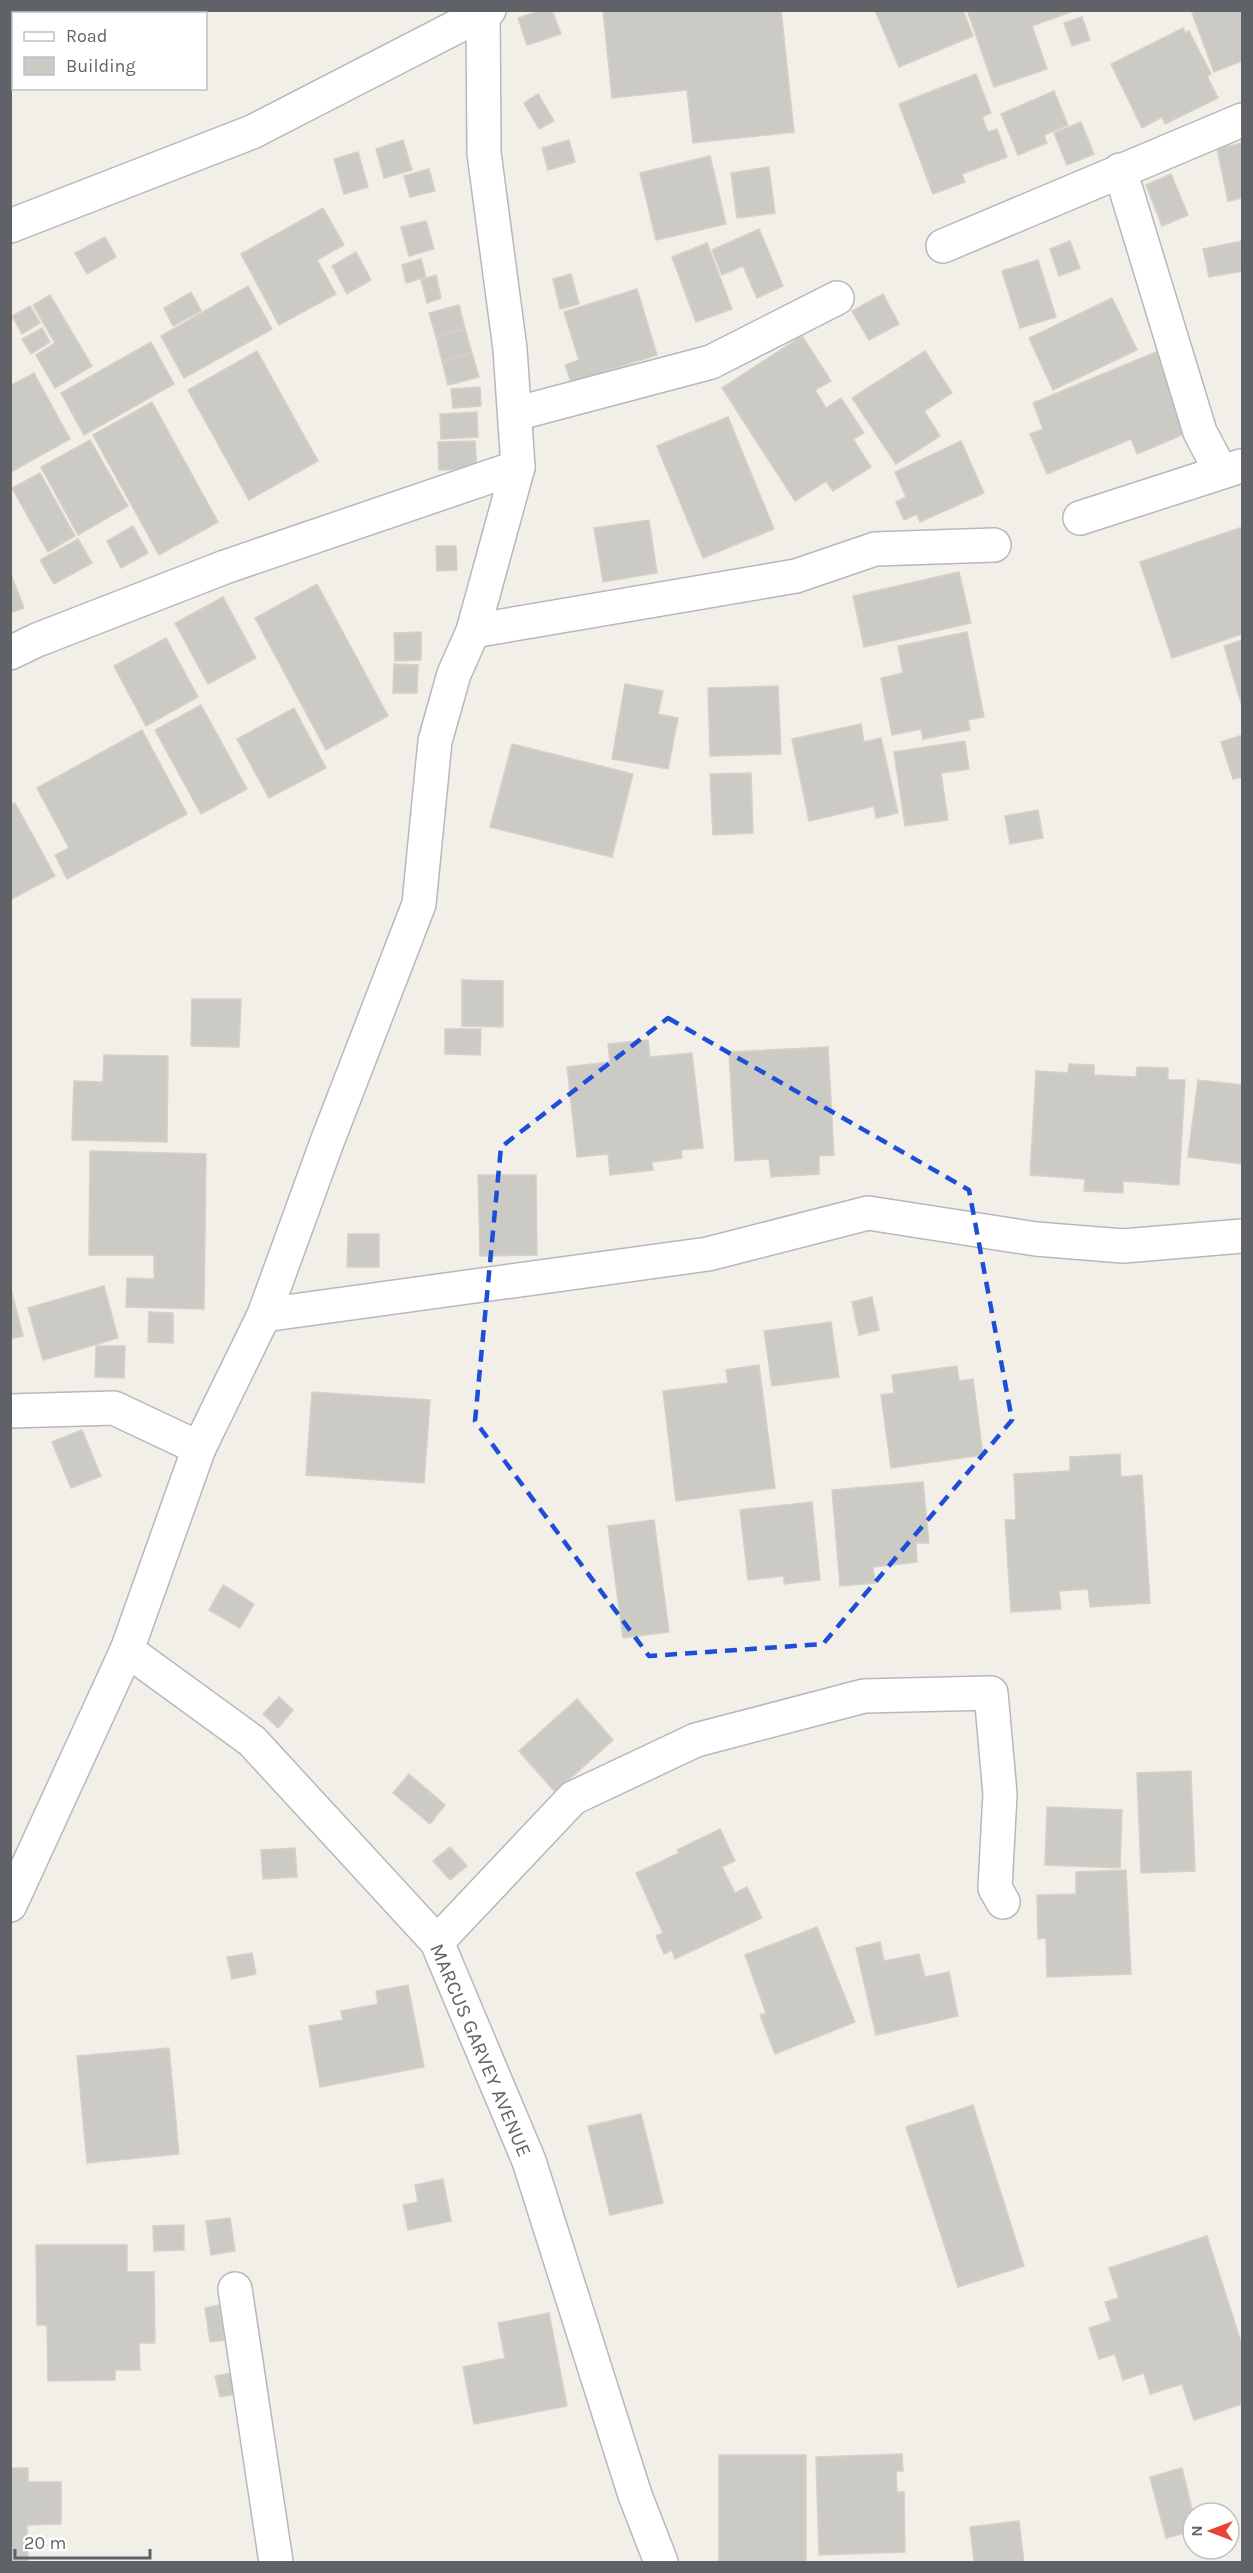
<svg xmlns="http://www.w3.org/2000/svg" width="1253" height="2573" font-family="Karla,sans-serif">
  <rect width="100%" height="100%" fill="#f1efe8"/>
  <g fill="#cccac5" stroke="#d6d1c6" stroke-width="1.5">
    <path d="M542,10H552L561,34L527,45L518,18Z"/>
    <path d="M603,10H781L794,132L693,143L687,90L612,98Z"/>
    <path d="M875,10H963L973,36L899,67Z"/>
    <path d="M967,10H1076L1032,26L1047,69L994,87Z"/>
    <path d="M1191,10H1242V61L1214,72Z"/>
    <path d="M1082,17L1090,40L1072,46L1064,23Z"/>
    <path d="M1183,28L1185,33L1189,31L1211,74L1207,76L1218,98L1165,124L1162,117L1142,128L1111,64Z"/>
    <path d="M976,74L991,113L982,117L988,132L997,129L1007,157L962,174L965,182L933,194L899,104Z"/>
    <path d="M1054,91L1068,125L1044,135L1047,143L1018,155L1001,114Z"/>
    <path d="M538,94L554,121L539,129L524,103Z"/>
    <path d="M1081,122L1094,154L1067,165L1054,133Z"/>
    <path d="M403,140L412,170L384,178L376,149Z"/>
    <path d="M569,140L575,162L548,170L542,148Z"/>
    <path d="M1242,143V198L1228,201L1217,149Z"/>
    <path d="M358,152L368,187L344,194L334,159Z"/>
    <path d="M710,156L726,224L656,240L640,173Z"/>
    <path d="M769,167L775,213L737,218L731,173Z"/>
    <path d="M429,169L435,191L410,197L404,176Z"/>
    <path d="M1171,174L1188,215L1162,226L1146,185Z"/>
    <path d="M323,208L344,245L317,260L336,294L279,325L241,254Z"/>
    <path d="M426,221L434,249L409,256L401,227Z"/>
    <path d="M759,229L783,286L757,298L743,266L722,275L712,250Z"/>
    <path d="M105,237L116,257L87,274L75,253Z"/>
    <path d="M1070,241L1080,268L1059,276L1050,249Z"/>
    <path d="M1242,241V271L1209,277L1203,249Z"/>
    <path d="M707,243L732,309L696,322L672,257Z"/>
    <path d="M356,252L371,280L347,294L332,266Z"/>
    <path d="M421,259L426,277L406,283L402,265Z"/>
    <path d="M1038,260L1056,317L1020,328L1002,271Z"/>
    <path d="M571,274L579,304L560,309L553,279Z"/>
    <path d="M436,275L441,298L427,303L421,280Z"/>
    <path d="M248,286L272,329L184,378L161,336Z"/>
    <path d="M637,289L657,355L571,382L565,365L579,360L564,312Z"/>
    <path d="M191,292L201,311L173,326L164,308Z"/>
    <path d="M883,294L899,324L869,340L852,311Z"/>
    <path d="M50,295L92,366L55,388L36,355L55,343L33,305Z"/>
    <path d="M1112,298L1137,350L1053,390L1029,338Z"/>
    <path d="M459,305L465,329L436,337L429,313Z"/>
    <path d="M30,306L40,323L22,334L12,316Z"/>
    <path d="M42,328L50,342L31,354L22,339Z"/>
    <path d="M465,329L472,353L442,361L436,337Z"/>
    <path d="M802,336L831,381L815,390L826,408L841,398L864,433L853,439L871,467L833,491L826,481L795,501L722,388Z"/>
    <path d="M151,342L174,384L84,435L61,393Z"/>
    <path d="M257,351L318,461L249,500L188,390Z"/>
    <path d="M925,351L952,393L924,411L940,436L896,464L852,398Z"/>
    <path d="M1156,352L1189,432L1137,454L1131,439L1047,474L1030,434L1043,429L1033,403Z"/>
    <path d="M472,353L479,377L448,385L442,361Z"/>
    <path d="M34,373L70,439L11,472L10,386Z"/>
    <path d="M480,387L481,406L453,408L451,389Z"/>
    <path d="M152,402L218,522L159,555L93,435Z"/>
    <path d="M477,412L478,437L441,439L440,414Z"/>
    <path d="M728,417L774,529L703,558L657,446Z"/>
    <path d="M90,440L128,506L78,535L41,467Z"/>
    <path d="M475,441L477,469L439,470L438,442Z"/>
    <path d="M961,441L984,493L920,522L917,514L904,520L896,502L906,497L895,472Z"/>
    <path d="M40,473L75,536L48,552L12,488Z"/>
    <path d="M649,520L657,573L603,582L594,528Z"/>
    <path d="M133,526L148,553L121,568L107,541Z"/>
    <path d="M1242,527V634L1172,658L1140,562Z"/>
    <path d="M78,539L92,563L54,584L40,560Z"/>
    <path d="M436,546H456L457,570L437,571Z"/>
    <path d="M10,572L24,608L10,613Z"/>
    <path d="M959,572L971,623L864,647L853,596Z"/>
    <path d="M317,584L388,716L326,750L255,618Z"/>
    <path d="M223,597L256,658L208,684L175,623Z"/>
    <path d="M421,632V660L395,661L394,633Z"/>
    <path d="M967,632L984,717L968,720L970,730L923,739L921,729L892,735L881,678L903,673L898,646Z"/>
    <path d="M166,638L198,697L146,726L114,666Z"/>
    <path d="M1242,640V703H1241L1224,646Z"/>
    <path d="M394,664L418,665L417,693H393Z"/>
    <path d="M625,684L663,691L658,714L678,718L668,769L612,759Z"/>
    <path d="M778,686L781,754L710,756L708,688Z"/>
    <path d="M201,705L247,789L201,814L155,730Z"/>
    <path d="M294,708L326,768L269,798L237,739Z"/>
    <path d="M861,724L864,742L881,738L898,813L876,818L874,806L809,821L792,739Z"/>
    <path d="M142,730L187,814L67,879L55,855L69,848L37,788Z"/>
    <path d="M1242,735V777L1233,779L1221,742Z"/>
    <path d="M965,741L969,769L941,773L948,820L905,826L894,752Z"/>
    <path d="M512,744L633,774L612,857L490,827Z"/>
    <path d="M751,773L753,833L713,835L710,774Z"/>
    <path d="M15,803L55,876L10,900V805Z"/>
    <path d="M1038,810L1043,838L1010,844L1005,816Z"/>
    <path d="M462,980L503,981V1027L462,1026Z"/>
    <path d="M192,999H241L239,1047L191,1046Z"/>
    <path d="M445,1029H481L480,1055L445,1054Z"/>
    <path d="M648,1040L650,1057L692,1053L703,1148L681,1150L682,1158L652,1162L653,1170L610,1175L608,1154L577,1157L567,1067L610,1062L608,1044Z"/>
    <path d="M828,1047L834,1155L819,1156V1174L771,1177L769,1159L735,1161L729,1052Z"/>
    <path d="M104,1055L168,1056L167,1142L72,1140L74,1081L103,1082Z"/>
    <path d="M1069,1064L1094,1065V1075L1136,1077L1137,1067L1168,1068V1080H1185L1179,1185L1123,1181V1193L1084,1191L1085,1179L1030,1175L1036,1071L1068,1073Z"/>
    <path d="M1198,1080L1242,1085V1164L1188,1157Z"/>
    <path d="M90,1151L206,1154L204,1309L126,1307L127,1278L154,1279V1255H89Z"/>
    <path d="M478,1175H536L537,1255L480,1256Z"/>
    <path d="M348,1234H379V1267H347Z"/>
    <path d="M10,1285L23,1336L10,1339Z"/>
    <path d="M104,1286L118,1338L43,1360L28,1308Z"/>
    <path d="M872,1297L879,1330L859,1335L852,1302Z"/>
    <path d="M149,1312L173,1313V1343L148,1342Z"/>
    <path d="M831,1322L839,1377L772,1386L764,1331Z"/>
    <path d="M96,1346H125L124,1378L95,1377Z"/>
    <path d="M759,1365L775,1488L676,1501L663,1391L728,1383L726,1370Z"/>
    <path d="M957,1366L959,1381L973,1379L983,1455L891,1468L881,1395L894,1393L892,1375Z"/>
    <path d="M312,1392L430,1400L424,1483L306,1475Z"/>
    <path d="M82,1430L101,1476L71,1488L52,1442Z"/>
    <path d="M1120,1454L1121,1477L1142,1475L1150,1603L1090,1607L1088,1589L1059,1591L1061,1609L1011,1612L1005,1520H1016L1014,1474L1070,1471V1457Z"/>
    <path d="M923,1482L929,1543H916L917,1562L873,1567L875,1583L840,1586L832,1490Z"/>
    <path d="M812,1502L820,1580L784,1584V1576L748,1580L740,1510Z"/>
    <path d="M654,1520L669,1632L623,1638L608,1526Z"/>
    <path d="M223,1585L254,1604L240,1628L209,1610Z"/>
    <path d="M279,1697L293,1710L278,1728L263,1714Z"/>
    <path d="M577,1699L613,1740L555,1792L519,1751Z"/>
    <path d="M1191,1771L1195,1871L1141,1873L1137,1773Z"/>
    <path d="M409,1774L445,1805L430,1824L393,1793Z"/>
    <path d="M1047,1807L1122,1810L1120,1868L1045,1865Z"/>
    <path d="M720,1829L735,1861L722,1867L735,1893L747,1887L762,1918L675,1959L672,1950L664,1954L656,1936L663,1933L636,1873L679,1853L677,1850Z"/>
    <path d="M450,1847L467,1866L450,1880L433,1861Z"/>
    <path d="M295,1848L297,1877L263,1879L261,1850Z"/>
    <path d="M1126,1870L1131,1974L1047,1977L1046,1938L1038,1939L1037,1895L1076,1894V1872Z"/>
    <path d="M817,1927L855,2022L775,2054L760,2015L766,2013L745,1955Z"/>
    <path d="M880,1942L884,1961L919,1954L925,1977L949,1972L958,2016L876,2035L856,1948Z"/>
    <path d="M252,1953L256,1974L232,1979L227,1957Z"/>
    <path d="M408,1985L424,2067L320,2087L309,2026L343,2020L341,2011L378,2004L376,1991Z"/>
    <path d="M169,2048L179,2154L87,2163L77,2056Z"/>
    <path d="M973,2105L1024,2266L958,2287L906,2127Z"/>
    <path d="M641,2114L663,2203L610,2215L588,2126Z"/>
    <path d="M443,2179L451,2221L408,2230L403,2205L418,2202L415,2185Z"/>
    <path d="M230,2218L235,2251L211,2255L206,2221Z"/>
    <path d="M184,2225V2250L154,2251L153,2226Z"/>
    <path d="M1207,2236L1242,2345V2404L1194,2420L1182,2384L1150,2394L1144,2373L1123,2380L1115,2354L1099,2359L1089,2328L1111,2321L1105,2302L1119,2298L1109,2268Z"/>
    <path d="M36,2245H127V2272H154L155,2343H139L140,2370H115V2380L48,2381L47,2325H37Z"/>
    <path d="M219,2305L224,2340L210,2342L205,2308Z"/>
    <path d="M549,2313L567,2406L474,2424L463,2367L505,2358L498,2323Z"/>
    <path d="M232,2373L237,2394L220,2397L215,2376Z"/>
    <path d="M902,2454L903,2471H896L897,2492H904L905,2552L819,2555L816,2457Z"/>
    <rect x="719" y="2455" width="87" height="107"/>
    <path d="M10,2468H28V2482H61V2524L27,2525L28,2562H10Z"/>
    <path d="M1182,2468L1193,2513V2531L1166,2538L1150,2477Z"/>
    <path d="M1019,2521L1024,2562H974L970,2527Z"/>
  </g>
  <g fill="none" stroke-linecap="round" stroke-linejoin="round">
    <defs>
      <g id="minor">
        <path d="M1120,170L1200,432L1221,472"/>
        <path d="M10,226L252,132L489,10"/>
        <path d="M943,246L1242,120"/>
        <path d="M515,414L711,362L837,298"/>
        <path d="M1080,518L1241,466"/>
        <path d="M473,631L796,576L875,549L994,545"/>
        <path d="M10,653L37,640L225,567L518,467"/>
        <path d="M264,1315L708,1254L868,1213L1036,1239L1123,1246L1242,1236"/>
        <path d="M10,1411L114,1408L199,1448"/>
        <path d="M127,1650L252,1741L437,1942L529,2161L635,2495L661,2562"/>
        <path d="M10,1905L127,1650L199,1448L264,1315L327,1142L419,904L435,741L454,674L473,631L518,467L510,349L484,153L483,10"/>
        <path d="M437,1942L573,1798L696,1740L864,1696L991,1693L1000,1794L995,1888L1003,1902"/>
        <path d="M235,2289L276,2562"/>
      </g>
    </defs>
    <use href="#minor" stroke="#b5b8bc" stroke-width="36"/>
    <use href="#minor" stroke="#fff" stroke-width="33"/>
  </g>
  <path fill="none" stroke="#1d4ed8" stroke-width="4.5" stroke-dasharray="12 8" stroke-linejoin="round" d="M668,1018L969,1190L1012,1420L823,1644L649,1656L475,1421L501,1147Z"/>
  <g text-anchor="middle" stroke-width="4.5" stroke-linejoin="round" paint-order="stroke">
    <g font-size="20" fill="#5f6368" stroke="#fff">
      <text transform="translate(481 2050) rotate(67)" y="7">MARCUS GARVEY AVENUE</text>
    </g>
  </g>
  <rect width="1253" height="2573" fill="none" stroke="#5f6368" stroke-width="24"/>
  <rect x="12" y="12" width="195" height="78" fill="#ffffff" stroke="#bfc1c3" stroke-width="1.5"/>
  <rect x="24" y="32" width="30" height="9" fill="#ffffff" stroke="#bfc1c3" stroke-width="1.5"/>
  <text x="66" y="42" font-size="18" fill="#5f6368">Road</text>
  <rect x="24" y="57" width="30" height="18" fill="#cccac5" stroke="#bfc1c3" stroke-width="1.5"/>
  <text x="66" y="72" font-size="18" fill="#5f6368">Building</text>
  <g transform="translate(1211 2531) rotate(270)"><circle r="28" fill="#ffffff" stroke="#bfc1c3" stroke-width="1.5"/>
  <path d="M0-4.5L10 22L0 15L-10 22Z" fill="#ea4335"/>
  <text y="-9" font-size="16" font-weight="bold" text-anchor="middle" fill="#5f6368">N</text>
  </g>
  <path d="M15 2549v9h135v-9" fill="none" stroke="#5f6368" stroke-width="3"/>
  <text x="24" y="2549" font-size="18" fill="#5f6368" stroke="#ffffff" stroke-width="4.5" paint-order="stroke">20 m</text>
</svg>
